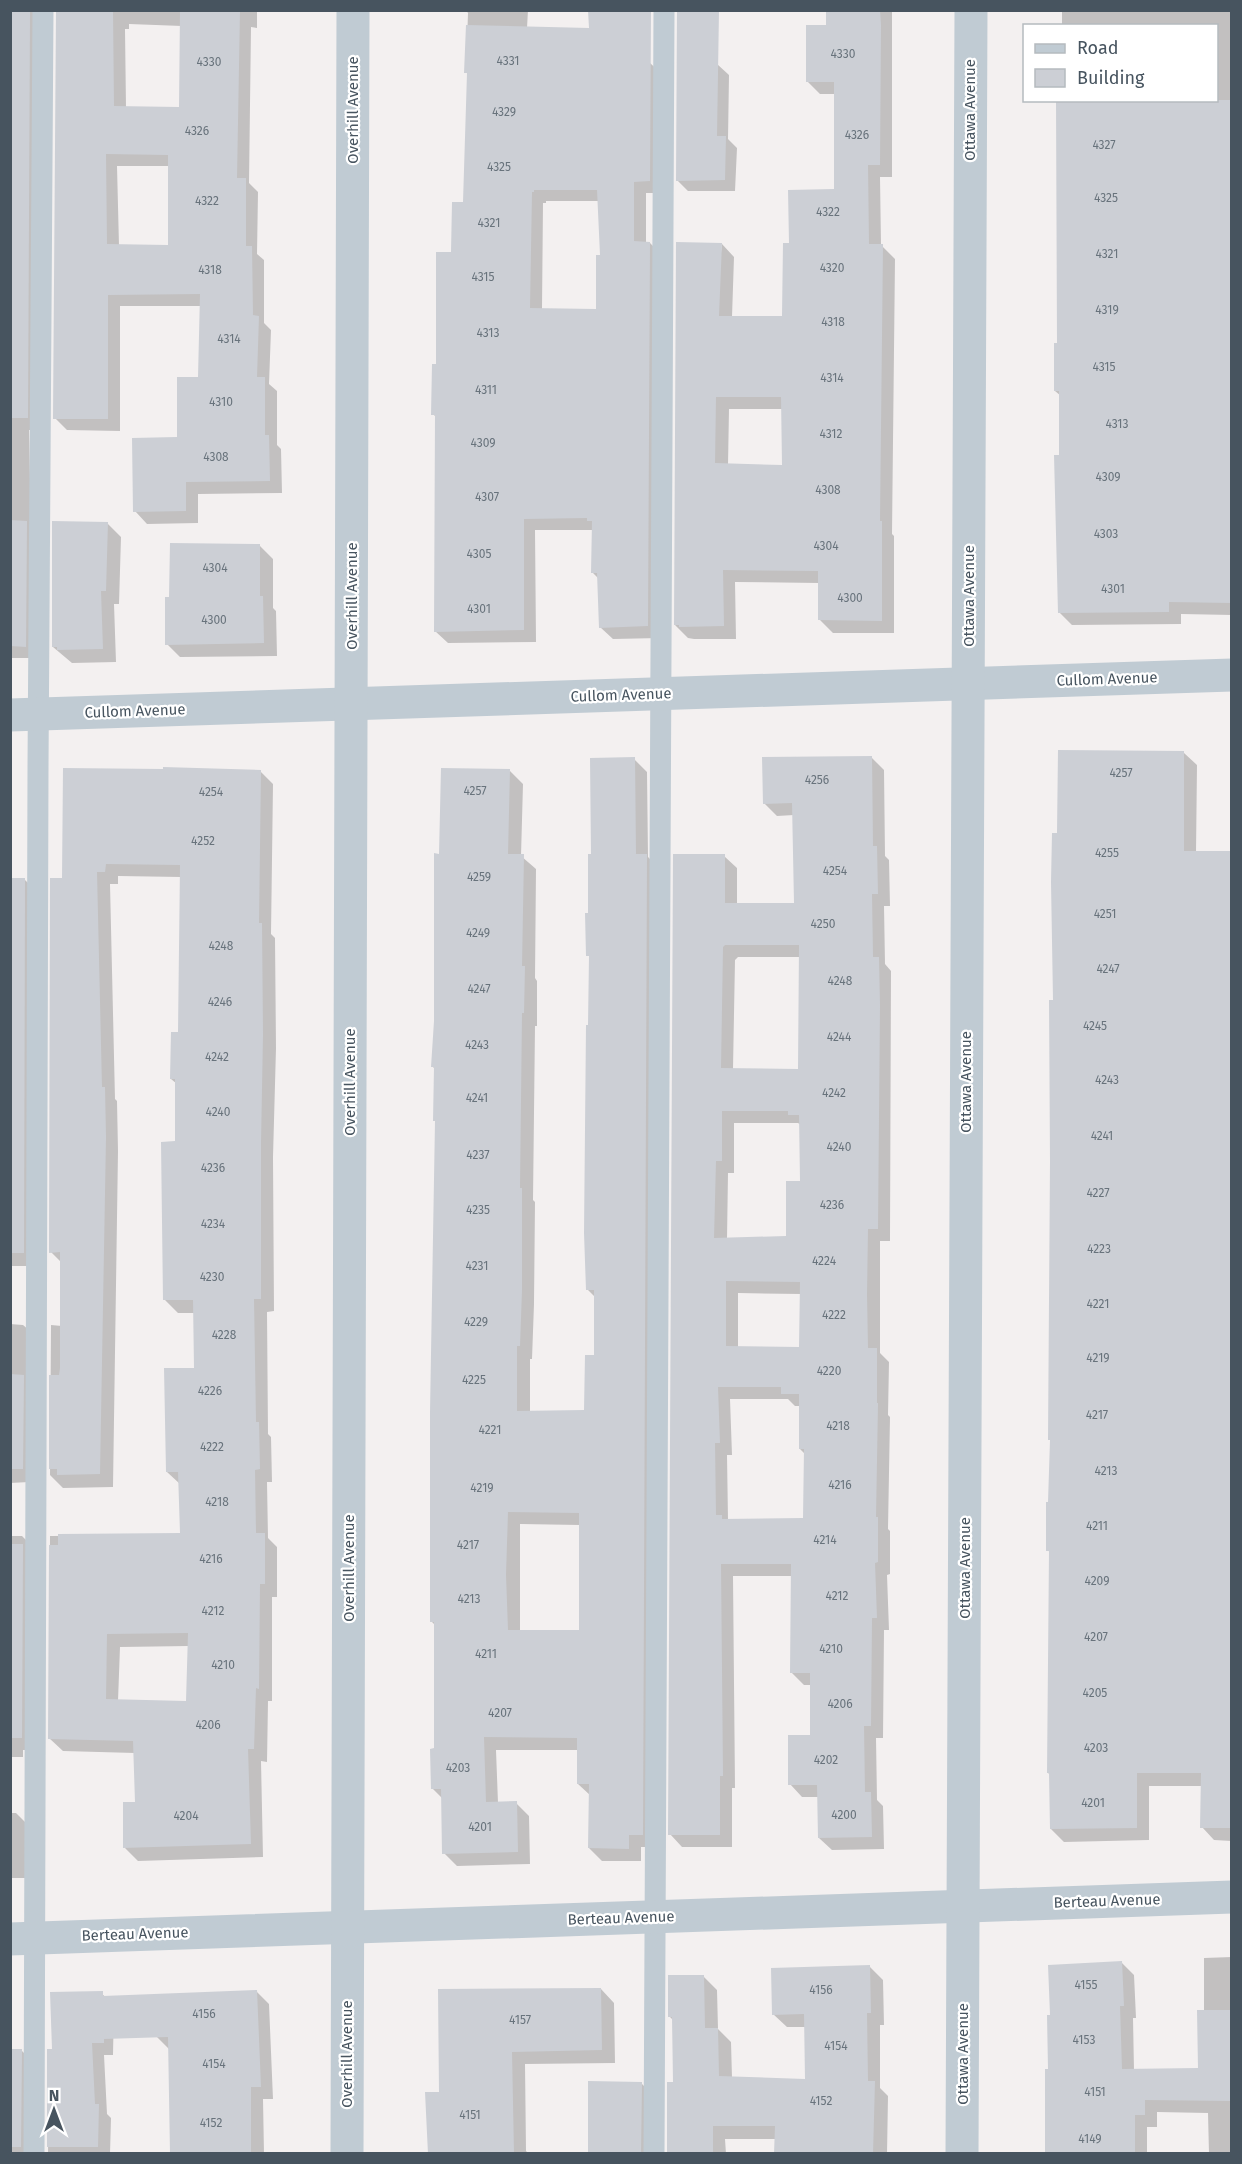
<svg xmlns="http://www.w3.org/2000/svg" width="1242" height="2164" font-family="'Fira Sans',sans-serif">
  <rect width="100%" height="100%" fill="#f3f0f0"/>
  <g fill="#0003" fill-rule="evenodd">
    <path d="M10,10H50L39,430H29L31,527L38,658H10Z"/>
    <path d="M57,10H257V28L251,27L249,183L258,192L257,254L264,260V323L271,330L269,384L277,391V445L281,449L282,493L198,494V523L147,524L135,511L178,438L199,379L201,306H120V431L67,430L55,418ZM129,24L182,26L181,109L126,108L125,29H129ZM117,166H170V247L119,246Z"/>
    <path d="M466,10H528L527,28L650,63L663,75L662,193H646V243H650L662,255L660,638L613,639L600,627L599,579L593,573V530H535L536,642L448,643L435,631L437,418L433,414L453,253L465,203L469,76L466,72L468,13ZM546,201H599L601,257L597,311L542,310L543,203H546Z"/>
    <path d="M828,10H892V177H880L881,245L895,259L892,534L894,536V633H833L820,620V583L735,582L736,639H694L688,638L675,625L722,244L734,257L732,317H783L791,244L836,191V94H820L807,81L828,26ZM729,409H782L783,466L728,465Z"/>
    <path d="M1062,10H1232V615L1181,614V624L1072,625L1059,612L1061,396L1055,391L1059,344L1216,100V26H1062Z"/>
    <path d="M717,64L729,75L728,139L737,148L735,191H688L677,180Z"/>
    <path d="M107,523L121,537L119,604H114L116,662L72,663L53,647Z"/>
    <path d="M260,546L273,559V608L276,611L277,656L180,657L167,644Z"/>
    <path d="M1184,753L1197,765L1196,853H1232V1841L1214,1840L1202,1827V1786H1149V1840L1064,1842L1051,1829V1775L1048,1773L1050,1553L1048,1550L1050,1503L1054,1002L1058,835Z"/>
    <path d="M871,757L884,770L885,856L889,860L890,906H884L885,964L891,971L890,1241H880V1353L889,1362L888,1415L890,1417L888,1529L890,1531V1574L887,1575L889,1630H884L883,1738H876L877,1800L883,1806L884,1849L832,1850L819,1838V1797H802L790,1784L811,1736V1685H804L791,1672L792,1576H733L735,1788H732V1847H682L670,1834L724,856L737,868V904H796L794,815L777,816L764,803ZM738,957H801L800,1071L733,1069L735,960ZM734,1123H798L801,1125V1182L788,1237L727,1239L728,1173H734ZM738,1293L802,1294L800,1349L738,1348ZM730,1399H788L795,1406H801L800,1449L805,1454V1519L728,1520L727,1455H732Z"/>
    <path d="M634,759L647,772L648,857L660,869L655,1847H641V1861H602L589,1848L591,1796L578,1784V1750H496L498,1803H516L529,1816L530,1864L457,1866L444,1853L443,1799L432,1788L435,1750V1625L432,1622L437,1122L435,1069L433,1067L441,855L510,771L523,784L521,856L536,869L535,978L537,981V1026H535L533,1200L535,1202L534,1304L532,1359H530V1413L586,1412L596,1356V1298L588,1290L591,958L588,955L593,856ZM520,1524L580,1525V1632L520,1631Z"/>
    <path d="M260,771L273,784L271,934L275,938L276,1048L273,1157L274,1311L267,1312L268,1434L271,1437L272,1482H267L268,1538L277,1547V1597H272V1701H268L267,1762L261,1761L263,1857L138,1861L125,1848L136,1803L135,1753L63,1751L49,1738L50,1536L181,1535L180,1484L167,1472L196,1369L195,1313H178L165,1300L176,1143L177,1084L171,1079L179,1034L181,877L118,876V884H110L115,1099L117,1101L118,1151L113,1487L63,1488L50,1475L51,1325L62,1326V1263L51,1252L63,879ZM189,1646L188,1702L118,1701L120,1647Z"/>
    <path d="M10,879H24L37,892L36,1266H10Z"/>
    <path d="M10,1324L23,1325L30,1331L29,1482L10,1483Z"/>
    <path d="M10,1536H22L35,1549V1750H23V1757H10Z"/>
    <path d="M10,1813H16L29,1826V1878H10Z"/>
    <path d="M1232,1957V2154H1209L1208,2113L1157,2112V2127H1147V2154H1047L1052,2016L1121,1962L1134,1975L1136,2018H1133L1134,2070H1199L1204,2011V1958Z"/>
    <path d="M869,1966L883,1980L884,2025H880V2088L888,2096L887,2154H776V2139H725L726,2154H668L674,2084L673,2020L669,2016L703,1976L717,1990L718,2029L731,2042L732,2078L806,2080V2027H787L773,2014Z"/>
    <path d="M601,1989L614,2003L615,2063L525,2064L526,2151L529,2154H429L441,2093Z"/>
    <path d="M256,1991L269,2004L273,2099H263L264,2154H172L170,2050L157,2037Z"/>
    <path d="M101,1993L114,2005L113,2055H104L107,2114L111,2118L110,2154H48L49,2050H53Z"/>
    <path d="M21,2050L34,2063L33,2154H10V2051Z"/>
    <path d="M641,2083L654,2096V2154H589Z"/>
  </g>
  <g fill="#cccfd5" fill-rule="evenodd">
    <path d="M10,10H30L28,418H10Z"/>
    <path d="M56,10H113L114,106L179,107L180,10H240L237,178H246V246H252L253,315L259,316L257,377H265V435H269L270,481L186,482V511L133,512L132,438L177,437V377H198L200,294L108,295V419H53ZM106,154L168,155V245L107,244Z"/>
    <path d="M588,10H651L650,181L634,182V241L650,242L648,626L599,628L597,573H591L592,521H587V518L524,519V630L434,632L435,415H431L432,364H436V252H451L452,202H463L467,73H464L466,25L589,28ZM534,190H597L600,255H596V309L530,308L532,192H534Z"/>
    <path d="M677,10H719L717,136H726L725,180L676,181Z"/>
    <path d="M826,10H880L881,25L880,165H868L869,244H883L880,521H882V621L818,620V571L723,570L724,626L679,627V625H674L676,242L722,243L719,316H782L783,243H789L788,190L834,189V82H806V25H826ZM716,397H781L782,465L715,463Z"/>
    <path d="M1056,100H1232V603L1169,602V612L1058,613L1054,455H1059V391H1054V343H1057Z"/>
    <path d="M10,520L27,521L26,647L10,646Z"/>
    <path d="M52,521L108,522L106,591H101L103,649L57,650V647H52Z"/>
    <path d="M170,543L260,544V596H263L264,643L165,645V597H169Z"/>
    <path d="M1058,750L1184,751V851H1232V1828H1200L1201,1773H1137V1828L1050,1829L1049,1773H1047L1049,1551H1046V1502H1048L1050,1440H1048L1050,1161L1049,1000H1053L1051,882L1052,833H1057Z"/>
    <path d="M872,756L873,846H877L878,894H872L873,957H879L880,1005L878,1229H868L867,1294L868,1348H877V1403H878L876,1517H878V1562L875,1563L877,1618H872L871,1726H864L865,1792H871L872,1837L818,1838L817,1785H788V1735H810V1673H790L791,1564H721L723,1776H720V1835H668L673,854H725V903H794L792,803L763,804L762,757ZM725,945H799L798,1069L721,1068L723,947ZM722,1111H788V1115H799L800,1181H786V1236L714,1238L716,1161H722ZM726,1281L800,1282L799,1347L726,1346ZM718,1387H781V1394H799V1449H804L803,1518L722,1519V1515H716L715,1443H720Z"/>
    <path d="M635,757L636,854H647L643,1835H629V1849L588,1848L589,1784H577V1738L484,1737L486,1802L517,1801L518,1852L442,1854L441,1789H431L430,1749L434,1748V1622H430V1412L435,1121H433L434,1067H431L434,1021V853L439,854L441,768L510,769L508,854H524L522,966H525L524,1013H522L520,1188H522V1290L520,1346H517V1411L584,1410L585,1355H594V1290H586L584,1233L586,1025H588L589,956H586L585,913H588V854H591L590,758ZM508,1512L579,1513V1630H508L506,1575Z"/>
    <path d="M163,767L261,770L259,923H262L263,1034L261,1143V1299H254L256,1422H259L260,1469L255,1470L256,1533H265V1584H260L259,1689L256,1688L254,1749H248L251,1844L123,1848V1802H135L133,1741L48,1739L49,1545H58V1534L180,1533L178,1472H166L164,1368H194L193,1300H163L161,1142L175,1141V1079H170L171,1032H178L180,865L106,864L105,872H97L102,1087H105L106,1137L100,1474L57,1475V1469H49V1375H59L60,1368V1252L49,1253L50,878H62L63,768L163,769ZM188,1633L186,1701L106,1699L107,1634Z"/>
    <path d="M10,878H25L24,1253H10Z"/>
    <path d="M10,1374L24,1375L23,1469H10Z"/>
    <path d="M10,1544H23L22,1738H10Z"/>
    <path d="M1122,1961L1124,2006H1120L1122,2069L1198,2068L1197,2010H1232V2101L1145,2100V2115H1135V2154H1045V2069H1048L1047,2015H1050L1048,1965Z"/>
    <path d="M870,1965L871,2013H867L868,2081H875L873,2154H774L775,2126H713V2154H667V2082H673L672,2017H668V1975H704L705,2028H718L719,2076L805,2079L804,2014L772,2015L771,1968Z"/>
    <path d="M601,1988L602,2050L512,2052L514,2154H428L425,2092H439L438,1989Z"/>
    <path d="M257,1990L261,2087H251V2154H170L168,2037L104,2039V2043H92L95,2104H99L98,2147H47V2049H52L50,1992L103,1991V1996Z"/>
    <path d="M10,2049H22L21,2147H10Z"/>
    <path d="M588,2081L642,2082L641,2154H588Z"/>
  </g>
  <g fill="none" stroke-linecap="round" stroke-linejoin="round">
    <g stroke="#c0cbd3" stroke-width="21">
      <path d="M34,2154L38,768L43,10"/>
      <path d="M654,2154L664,10"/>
    </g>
    <g stroke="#c0cbd3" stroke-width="33">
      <path d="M10,715L1232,675"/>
      <path d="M10,1939L1232,1897"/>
      <path d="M347,2154L353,10"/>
      <path d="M962,2154L971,10"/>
    </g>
  </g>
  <g text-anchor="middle" stroke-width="4.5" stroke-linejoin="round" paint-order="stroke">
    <g font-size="12" fill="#68737c">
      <text x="843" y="58">4330</text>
      <text x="508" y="65">4331</text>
      <text x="209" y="66">4330</text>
      <text x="504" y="116">4329</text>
      <text x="197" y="135">4326</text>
      <text x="857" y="139">4326</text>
      <text x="1104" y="149">4327</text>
      <text x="499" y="171">4325</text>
      <text x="1106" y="202">4325</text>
      <text x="207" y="205">4322</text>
      <text x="828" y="216">4322</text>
      <text x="489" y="227">4321</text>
      <text x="1107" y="258">4321</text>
      <text x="832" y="272">4320</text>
      <text x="210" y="274">4318</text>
      <text x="483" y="281">4315</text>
      <text x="1107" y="314">4319</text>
      <text x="833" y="326">4318</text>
      <text x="488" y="337">4313</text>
      <text x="229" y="343">4314</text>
      <text x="1104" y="371">4315</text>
      <text x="832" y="382">4314</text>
      <text x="486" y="394">4311</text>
      <text x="221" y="406">4310</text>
      <text x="1117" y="428">4313</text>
      <text x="831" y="438">4312</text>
      <text x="483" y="447">4309</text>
      <text x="216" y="461">4308</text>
      <text x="1108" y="481">4309</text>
      <text x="828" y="494">4308</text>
      <text x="487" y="501">4307</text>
      <text x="1106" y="538">4303</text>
      <text x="826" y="550">4304</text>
      <text x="479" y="558">4305</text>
      <text x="215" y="572">4304</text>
      <text x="1113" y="593">4301</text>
      <text x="850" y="602">4300</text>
      <text x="479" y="613">4301</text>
      <text x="214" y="624">4300</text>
      <text x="1121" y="777">4257</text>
      <text x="817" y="784">4256</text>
      <text x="475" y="795">4257</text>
      <text x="211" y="796">4254</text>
      <text x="203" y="845">4252</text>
      <text x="1107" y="857">4255</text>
      <text x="835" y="875">4254</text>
      <text x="479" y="881">4259</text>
      <text x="1105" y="918">4251</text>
      <text x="823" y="928">4250</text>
      <text x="478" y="937">4249</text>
      <text x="221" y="950">4248</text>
      <text x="1108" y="973">4247</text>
      <text x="840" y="985">4248</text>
      <text x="479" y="993">4247</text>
      <text x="220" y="1006">4246</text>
      <text x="1095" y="1030">4245</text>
      <text x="839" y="1041">4244</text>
      <text x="477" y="1049">4243</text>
      <text x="217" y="1061">4242</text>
      <text x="1107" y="1084">4243</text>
      <text x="834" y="1097">4242</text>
      <text x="477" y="1102">4241</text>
      <text x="218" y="1116">4240</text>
      <text x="1102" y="1140">4241</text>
      <text x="839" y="1151">4240</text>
      <text x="478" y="1159">4237</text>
      <text x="213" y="1172">4236</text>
      <text x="1098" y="1197">4227</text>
      <text x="832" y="1209">4236</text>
      <text x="478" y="1214">4235</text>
      <text x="213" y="1228">4234</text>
      <text x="1099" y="1253">4223</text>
      <text x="824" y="1265">4224</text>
      <text x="477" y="1270">4231</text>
      <text x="212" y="1281">4230</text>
      <text x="1098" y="1308">4221</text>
      <text x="834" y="1319">4222</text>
      <text x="476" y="1326">4229</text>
      <text x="224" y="1339">4228</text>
      <text x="1098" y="1362">4219</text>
      <text x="829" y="1375">4220</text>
      <text x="474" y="1384">4225</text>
      <text x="210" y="1395">4226</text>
      <text x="1097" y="1419">4217</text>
      <text x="838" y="1430">4218</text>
      <text x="490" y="1434">4221</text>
      <text x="212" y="1451">4222</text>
      <text x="1106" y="1475">4213</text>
      <text x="840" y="1489">4216</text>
      <text x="482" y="1492">4219</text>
      <text x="217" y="1506">4218</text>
      <text x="1097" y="1530">4211</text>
      <text x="825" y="1544">4214</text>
      <text x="468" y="1549">4217</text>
      <text x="211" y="1563">4216</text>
      <text x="1097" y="1585">4209</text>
      <text x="837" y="1600">4212</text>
      <text x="469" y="1603">4213</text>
      <text x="213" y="1615">4212</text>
      <text x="1096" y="1641">4207</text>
      <text x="831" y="1653">4210</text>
      <text x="486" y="1658">4211</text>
      <text x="223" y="1669">4210</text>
      <text x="1095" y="1697">4205</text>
      <text x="840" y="1708">4206</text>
      <text x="500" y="1717">4207</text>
      <text x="208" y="1729">4206</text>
      <text x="1096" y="1752">4203</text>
      <text x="826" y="1764">4202</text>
      <text x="458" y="1772">4203</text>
      <text x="1093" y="1807">4201</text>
      <text x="844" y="1819">4200</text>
      <text x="186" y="1820">4204</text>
      <text x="480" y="1831">4201</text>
      <text x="1086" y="1989">4155</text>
      <text x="821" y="1994">4156</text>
      <text x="204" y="2018">4156</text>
      <text x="520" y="2024">4157</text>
      <text x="1084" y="2044">4153</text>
      <text x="836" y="2050">4154</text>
      <text x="214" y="2068">4154</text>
      <text x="1095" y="2096">4151</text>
      <text x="821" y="2105">4152</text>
      <text x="470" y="2119">4151</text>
      <text x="211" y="2127">4152</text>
      <text x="1090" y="2143">4149</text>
    </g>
    <g font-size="15" fill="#47545f" stroke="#fff">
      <text transform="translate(353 110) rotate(-90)" y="5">Overhill Avenue</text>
      <text transform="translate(970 110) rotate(-90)" y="5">Ottawa Avenue</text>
      <text transform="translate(352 596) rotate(-90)" y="5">Overhill Avenue</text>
      <text transform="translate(969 596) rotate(-90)" y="5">Ottawa Avenue</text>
      <text transform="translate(1107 679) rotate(-2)" y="5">Cullom Avenue</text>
      <text transform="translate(621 695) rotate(-2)" y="5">Cullom Avenue</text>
      <text transform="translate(135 711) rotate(-2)" y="5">Cullom Avenue</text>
      <text transform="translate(350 1082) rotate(-90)" y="5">Overhill Avenue</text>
      <text transform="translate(966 1082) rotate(-90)" y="5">Ottawa Avenue</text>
      <text transform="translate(349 1568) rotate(-90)" y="5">Overhill Avenue</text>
      <text transform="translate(965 1568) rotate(-90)" y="5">Ottawa Avenue</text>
      <text transform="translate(1107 1901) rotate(-2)" y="5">Berteau Avenue</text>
      <text transform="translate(621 1918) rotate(-2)" y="5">Berteau Avenue</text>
      <text transform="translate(135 1934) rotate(-2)" y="5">Berteau Avenue</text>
      <text transform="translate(347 2054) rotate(-90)" y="5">Overhill Avenue</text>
      <text transform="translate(963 2054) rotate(-90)" y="5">Ottawa Avenue</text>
    </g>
  </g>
  <rect width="1242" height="2164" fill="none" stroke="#47545f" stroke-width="24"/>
  <rect x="1023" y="24" width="195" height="78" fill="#ffffff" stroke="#b5bbbf" stroke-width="1.5"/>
  <rect x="1035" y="44" width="30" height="9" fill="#c0cbd3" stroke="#b5bbbf" stroke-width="1.5"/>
  <text x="1077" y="54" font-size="18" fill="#47545f">Road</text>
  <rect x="1035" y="69" width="30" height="18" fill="#cccfd5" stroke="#b5bbbf" stroke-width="1.5"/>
  <text x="1077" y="84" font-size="18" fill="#47545f">Building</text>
  <g transform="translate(54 2110)" stroke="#ffffff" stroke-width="4.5" paint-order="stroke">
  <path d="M0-4.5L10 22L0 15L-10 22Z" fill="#47545f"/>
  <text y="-9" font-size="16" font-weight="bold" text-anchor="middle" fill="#47545f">N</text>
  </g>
</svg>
